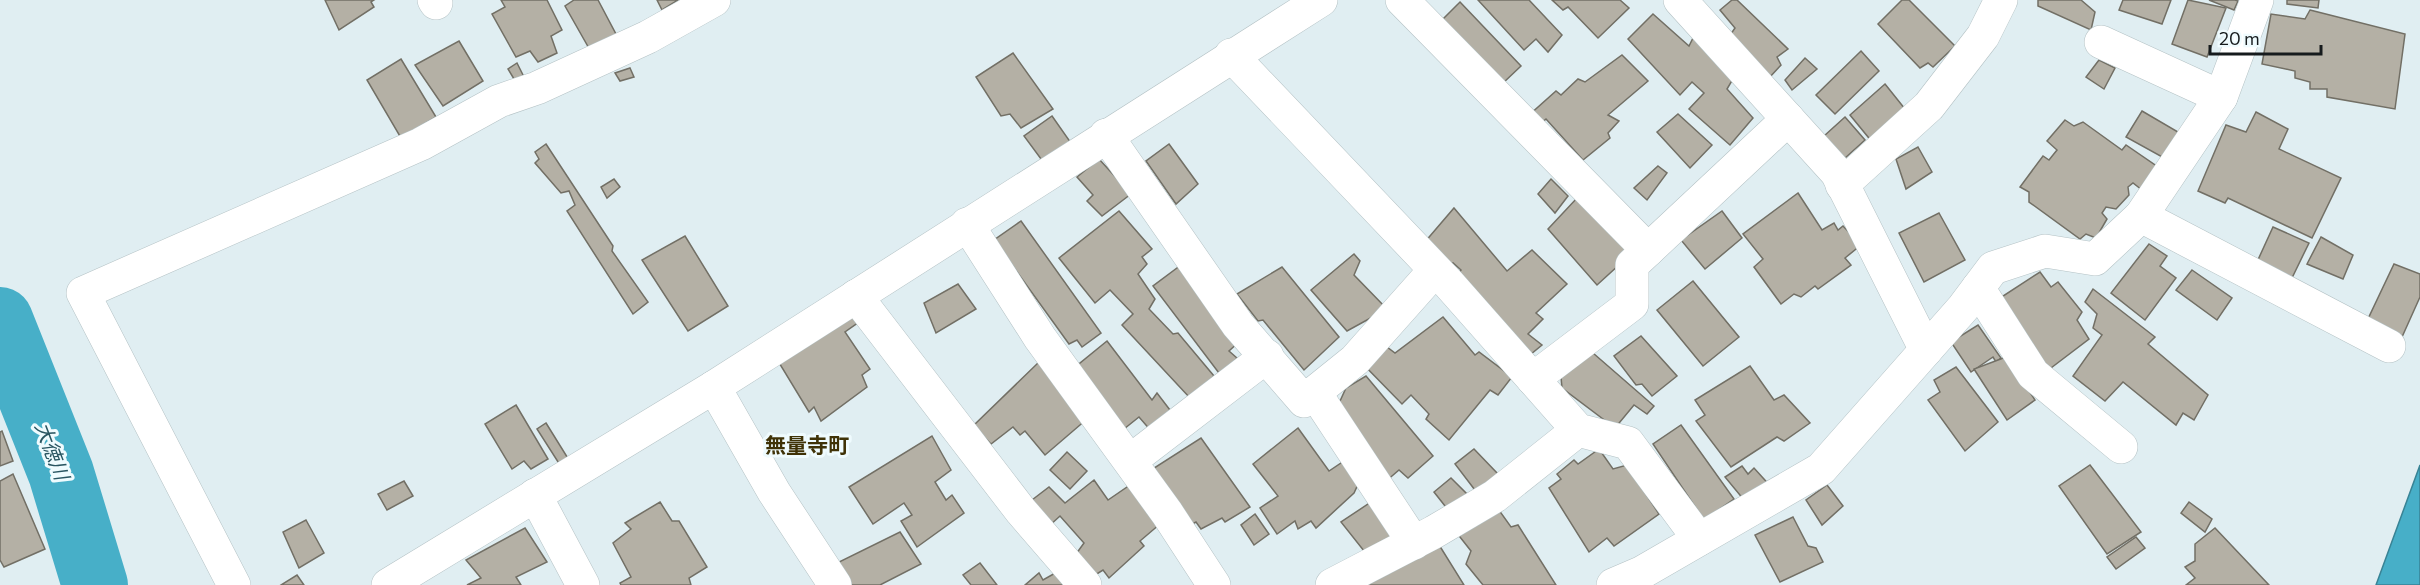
<svg xmlns="http://www.w3.org/2000/svg" width="2420" height="585" font-family="Commissioner,'Noto Sans JP',sans-serif">
  <rect width="100%" height="100%" fill="#e0eef2"/>
  <path fill="#47afc8" stroke="#388395" stroke-width="1.5" d="M2420,465V585H2376Z"/>
  <g fill="none" stroke-linecap="round" stroke-linejoin="round">
    <path stroke="#47afc8" stroke-width="66" d="M0,320L61,473L95,585"/>
  </g>
  <g fill="#b4b0a5" stroke="#726f65" stroke-width="1.5">
    <path d="M325,0H374L371,2L374,7L339,30Z"/>
    <path d="M501,0H547L562,30L551,36L557,53L538,62L530,51L516,57L492,14L505,7Z"/>
    <path d="M574,0H598L617,36L590,50L565,6Z"/>
    <path d="M657,0H678L662,10Z"/>
    <path d="M1478,0H1529L1562,35L1548,52L1536,39L1524,50Z"/>
    <path d="M1552,0H1620L1629,8L1598,38L1568,7L1563,10Z"/>
    <path d="M1732,0H1737L1788,49L1777,57L1781,65L1769,78L1726,41L1735,28L1720,10Z"/>
    <path d="M1902,0H1909L1955,46L1933,67L1928,63L1920,68L1878,24Z"/>
    <path d="M2038,0H2081L2095,12L2091,30L2038,6Z"/>
    <path d="M2123,0H2171L2162,24L2119,10Z"/>
    <path d="M2188,0L2226,8L2207,57L2172,44Z"/>
    <path d="M2209,0H2235L2238,1L2234,10Z"/>
    <path d="M2287,0H2319L2318,8L2287,4Z"/>
    <path d="M1460,2L1521,66L1502,84L1439,23Z"/>
    <path d="M2310,10L2405,34L2395,109L2327,97V89H2310V82L2295,78V71L2262,64L2271,14L2305,19Z"/>
    <path d="M1653,14L1689,46L1694,36L1736,74L1727,89L1753,118L1730,145L1689,109L1704,93L1692,82L1680,95L1628,39Z"/>
    <path d="M459,41L483,81L443,106L415,65Z"/>
    <path d="M1861,51L1879,71L1835,114L1816,95Z"/>
    <path d="M1013,53L1053,109L1021,128L1010,114L1001,116L976,77Z"/>
    <path d="M1622,55L1648,81L1608,115L1619,121L1608,133L1610,138L1583,160L1546,119L1539,125L1528,116L1556,91L1561,95L1578,79L1585,82Z"/>
    <path d="M1805,58L1817,69L1792,90L1785,80Z"/>
    <path d="M401,59L436,117L401,138L367,80Z"/>
    <path d="M2099,60L2115,68L2104,89L2086,77Z"/>
    <path d="M517,63L525,79L517,84L508,69Z"/>
    <path d="M630,68L634,77L620,81L615,73Z"/>
    <path d="M1885,84L1905,109L1873,143L1850,115Z"/>
    <path d="M2142,111L2178,132L2164,158L2126,137Z"/>
    <path d="M2256,112L2288,129L2279,149L2341,178L2312,238L2228,198L2225,203L2198,191L2226,125L2246,132Z"/>
    <path d="M1678,114L1712,145L1690,168L1657,132Z"/>
    <path d="M1052,116L1071,143L1044,163L1024,136Z"/>
    <path d="M1845,117L1865,140L1844,159L1824,136Z"/>
    <path d="M2065,120L2074,126L2083,122L2122,150L2126,145L2158,167L2142,190L2133,183L2128,187L2129,195L2116,209L2106,207L2102,213L2107,219L2096,238L2086,234L2080,239L2029,202V192L2020,187L2043,156L2049,160L2057,150L2047,141Z"/>
    <path d="M546,144L613,246L612,251L648,302L633,314L567,211L575,205L569,191L561,193L535,163L539,159L535,152Z"/>
    <path d="M1169,144L1198,184L1176,204L1146,161Z"/>
    <path d="M1918,147L1932,172L1906,189L1896,159Z"/>
    <path d="M1099,159L1131,194L1102,216L1087,201L1093,195L1077,177Z"/>
    <path d="M1658,166L1667,173L1647,200L1634,188Z"/>
    <path d="M614,179L620,187L607,198L601,187Z"/>
    <path d="M1551,179L1568,196L1555,213L1538,194Z"/>
    <path d="M1798,193L1822,230L1834,223L1838,230L1843,226L1861,245L1845,258L1851,265L1818,289L1815,286L1801,297L1794,294L1781,304L1754,267L1763,259L1743,234Z"/>
    <path d="M1577,198L1631,254L1597,285L1548,229Z"/>
    <path d="M1454,208L1507,271L1532,250L1567,284L1536,313L1543,319L1528,334L1542,345L1525,359L1454,278L1461,270L1453,263L1444,267L1424,243Z"/>
    <path d="M1119,211L1152,249L1142,257L1147,264L1138,274L1155,299L1149,309L1173,334L1178,333L1214,376L1190,398L1122,325L1133,314L1110,290L1095,303L1059,258Z"/>
    <path d="M1722,211L1742,238L1705,269L1681,240Z"/>
    <path d="M1939,213L1965,260L1924,282L1899,233Z"/>
    <path d="M1021,221L1101,333L1082,347L1077,340L1069,344L994,240Z"/>
    <path d="M2273,227L2309,243L2291,280L2257,262Z"/>
    <path d="M685,236L728,306L688,331L642,260Z"/>
    <path d="M2321,237L2353,255L2343,279L2307,264Z"/>
    <path d="M2149,244L2167,256L2160,266L2176,278L2145,320L2111,293Z"/>
    <path d="M1354,254L1360,261L1354,275L1387,309L1347,331L1311,290Z"/>
    <path d="M2394,264L2420,274V297L2402,337L2367,321Z"/>
    <path d="M1181,265L1240,341L1229,351L1237,358L1222,377L1153,286Z"/>
    <path d="M1282,267L1339,337L1304,370L1263,320L1258,321L1237,294Z"/>
    <path d="M2192,270L2232,298L2217,320L2176,290Z"/>
    <path d="M2040,272L2051,287L2058,282L2082,312L2077,320L2089,339L2047,371L2000,298Z"/>
    <path d="M1693,281L1739,337L1703,366L1657,310Z"/>
    <path d="M958,284L976,309L936,333L924,303Z"/>
    <path d="M2093,289L2155,337L2148,344L2208,395L2194,420L2183,413L2176,425L2123,382L2105,401L2073,376L2102,335L2093,328L2097,314L2085,302Z"/>
    <path d="M851,312L859,322L845,332L870,369L862,375L867,387L821,421L814,407L809,412L778,361Z"/>
    <path d="M1443,317L1475,355L1479,352L1512,377L1498,395L1490,390L1449,440L1426,419L1429,414L1411,395L1402,404L1360,361L1383,344L1395,353Z"/>
    <path d="M1978,325L2001,358L1996,362L1993,357L1971,372L1951,342Z"/>
    <path d="M1641,336L1677,376L1652,396L1642,384L1636,385L1614,356Z"/>
    <path d="M1107,341L1152,400L1157,393L1173,414L1152,432L1139,417L1119,433L1074,368Z"/>
    <path d="M1593,353L1654,406L1647,414L1634,405L1615,428L1562,388L1561,377Z"/>
    <path d="M2006,357L2035,400L2007,420L1974,369Z"/>
    <path d="M1040,361L1087,419L1045,455L1025,431L1020,435L1013,427L991,444L973,426Z"/>
    <path d="M1750,366L1774,400L1784,395L1810,423L1784,441L1777,437L1731,467L1696,421L1705,415L1695,400Z"/>
    <path d="M1956,367L1998,422L1965,451L1928,400L1940,392L1934,380Z"/>
    <path d="M1366,376L1433,456L1408,478L1399,470L1385,482L1335,412L1346,388Z"/>
    <path d="M516,405L548,459L531,469L524,461L512,469L485,424Z"/>
    <path d="M546,423L569,460L560,465L537,429Z"/>
    <path d="M1681,425L1734,499L1704,520L1653,444Z"/>
    <path d="M1298,428L1329,471L1344,461L1360,480L1354,493L1316,528L1311,521L1298,529L1295,521L1277,534L1260,508L1278,496L1253,464Z"/>
    <path d="M2,431L13,461L0,466V432Z"/>
    <path d="M932,436L951,470L935,482L946,500L952,495L964,513L917,547L901,521L912,515L904,503L873,524L849,487Z"/>
    <path d="M1201,438L1250,507L1225,522L1222,518L1201,529L1196,522L1183,529L1151,470Z"/>
    <path d="M1474,449L1498,474L1478,494L1455,464Z"/>
    <path d="M1599,449L1613,469L1627,465L1659,514L1614,546L1607,538L1589,552L1549,488L1561,479L1557,474L1574,460L1578,464Z"/>
    <path d="M1067,452L1087,471L1070,489L1050,470Z"/>
    <path d="M2090,465L2141,532L2107,554L2059,486Z"/>
    <path d="M1742,466L1748,474L1754,468L1773,489L1749,506L1725,477Z"/>
    <path d="M13,474L45,549L4,567L0,560V481Z"/>
    <path d="M1451,478L1470,497L1449,511L1434,492Z"/>
    <path d="M1094,480L1108,500L1130,485L1160,524L1140,541L1144,546L1109,578L1103,570L1092,577L1076,554L1084,543L1060,516L1048,527L1028,503L1049,487L1065,503Z"/>
    <path d="M404,481L413,496L387,510L378,494Z"/>
    <path d="M1827,485L1843,506L1822,525L1806,500Z"/>
    <path d="M660,502L672,521H679L707,567L689,578L691,585H621L620,583L631,577L613,543L631,529L625,523Z"/>
    <path d="M1371,502L1395,533L1368,556L1341,522Z"/>
    <path d="M2189,502L2212,519L2205,532L2181,513Z"/>
    <path d="M1496,506L1511,527L1518,525L1556,585H1483L1466,564L1471,551L1456,532Z"/>
    <path d="M1255,514L1269,534L1254,545L1241,525Z"/>
    <path d="M1793,517L1808,546L1816,548L1823,562L1780,582L1755,535Z"/>
    <path d="M306,520L324,553L299,568L283,532Z"/>
    <path d="M525,528L547,562L516,577L521,585H467L481,578L466,560Z"/>
    <path d="M2215,528L2269,585H2186L2195,578L2185,567L2195,561V544Z"/>
    <path d="M900,532L921,564L880,585H851L839,562Z"/>
    <path d="M2136,537L2145,548L2116,569L2107,557Z"/>
    <path d="M1436,540L1464,585H1363Z"/>
    <path d="M980,563L997,585H971L963,575Z"/>
    <path d="M1057,572L1067,585H1025L1039,573L1043,580Z"/>
    <path d="M297,575L304,585H281Z"/>
  </g>
  <g fill="none" stroke-linecap="round" stroke-linejoin="round">
    <defs>
      <g id="minor">
        <path d="M434,0L436,3"/>
        <path d="M1402,0L1648,250"/>
        <path d="M1680,0L1837,173L1926,350"/>
        <path d="M2101,42L2221,97"/>
        <path d="M1231,55L1449,284L1578,430L1628,443L1699,539"/>
        <path d="M1106,135L1238,325L1304,401L1355,360L1435,270"/>
        <path d="M1842,185L1929,106L1983,36L2001,0"/>
        <path d="M2141,216L2389,346"/>
        <path d="M967,224L1040,338L1167,513L1214,585"/>
        <path d="M1978,288L2033,374L2121,447"/>
        <path d="M856,296L1021,511L1085,585"/>
        <path d="M1533,379L1632,304V265L1788,119"/>
        <path d="M714,387L774,492L835,585"/>
        <path d="M1315,393L1414,543"/>
        <path d="M1130,461L1267,356"/>
        <path d="M535,495L583,585"/>
        <path d="M234,585L83,293L421,144L499,101L537,88L648,37L714,0"/>
        <path d="M388,585L714,387L1321,0"/>
        <path d="M1332,585L1434,532L1495,496L1578,430"/>
        <path d="M1613,585L1641,573L1821,469L1963,308L1993,268L2045,251L2095,259L2141,216L2221,97L2257,0"/>
      </g>
    </defs>
    <use href="#minor" stroke="#b4c2c5" stroke-width="34"/>
    <use href="#minor" stroke="#fff" stroke-width="33"/>
  </g>
  <g text-anchor="middle" stroke-width="6" stroke-linejoin="round" paint-order="stroke">
    <g font-size="20" font-style="italic" fill="#295561" stroke="#effbfe">
      <text transform="translate(52 451) rotate(69)" y="7">大徳川</text>
    </g>
    <g font-size="21" font-weight="bold" fill="#3f3207" stroke="#effbfe">
      <text x="807" y="453">無量寺町</text>
    </g>
  </g>
  <path d="M2210 45v9h111v-9" fill="none" stroke="#161b1d" stroke-width="3"/>
  <text x="2219" y="45" font-size="18" fill="#161b1d" stroke="#effbfe" stroke-width="4.5" paint-order="stroke">20 m</text>
</svg>
